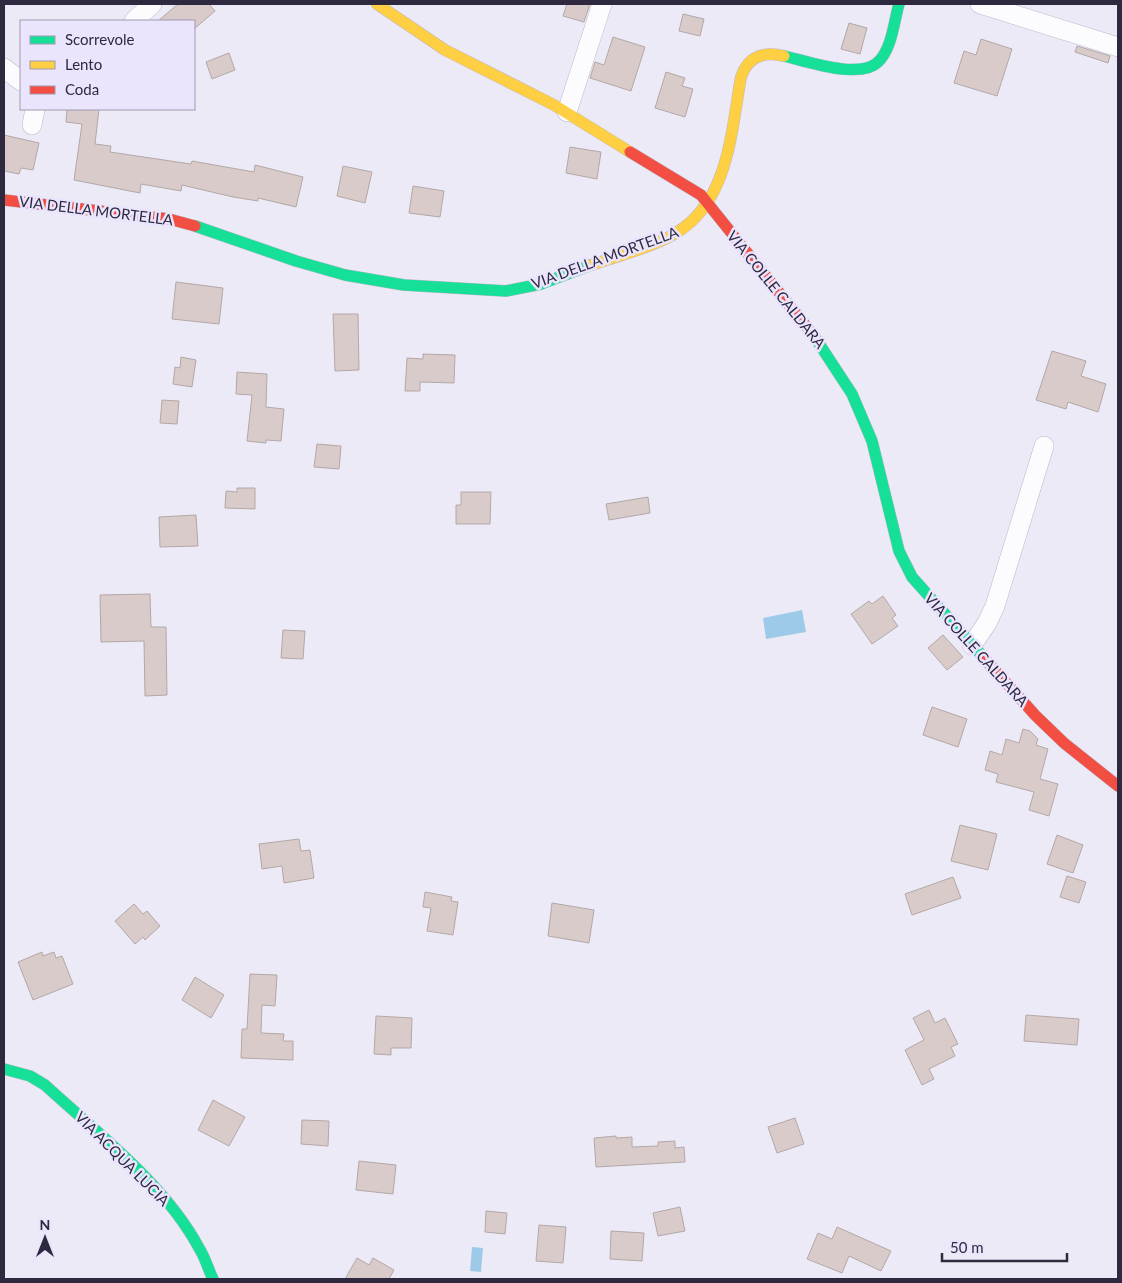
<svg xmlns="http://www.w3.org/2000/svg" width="1122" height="1283" font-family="Lato,sans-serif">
  <rect width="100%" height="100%" fill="#edeaf7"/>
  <g fill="#9ecaea">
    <path d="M802,610L806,632L766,639L763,618Z"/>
    <path d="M472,1247L483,1248L481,1272L470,1271Z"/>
  </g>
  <g fill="#d8cbc9" stroke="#b3a8a7">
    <path d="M178,4H209L215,11L194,29V21H158Z"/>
    <path d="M567,4H590L584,22L563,16Z"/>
    <path d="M683,14L704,19L700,36L679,31Z"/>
    <path d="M849,23L867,28L860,54L841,49Z"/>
    <path d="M613,37L645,47L631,91L590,78L595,62L604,65Z"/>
    <path d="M981,39L1012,49L997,96L954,83L964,51L976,55Z"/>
    <path d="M1077,46L1110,56L1108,63L1075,52Z"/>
    <path d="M229,53L235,70L212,79L206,62Z"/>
    <path d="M666,72L685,78L682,86L693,89L685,117L655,108Z"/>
    <path d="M67,109H99L95,144L111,146L110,152L191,164L192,161L254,172L255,165L303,177L296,207L258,198V201L233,197L182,185L181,191L141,184L140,193L74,180L82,124L66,122Z"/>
    <path d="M4,135L39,143L33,170L21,168L19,174L4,171Z"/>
    <path d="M570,147L601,152L597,179L566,173Z"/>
    <path d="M343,166L372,172L365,203L337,196Z"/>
    <path d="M413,186L444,191L440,217L409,213Z"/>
    <path d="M176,282L223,288L219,324L172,319Z"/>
    <path d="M333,314H358L359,370L335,371Z"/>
    <path d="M1052,351L1086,361L1081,376L1106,384L1098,412L1068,402L1066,409L1036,400Z"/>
    <path d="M423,354L455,355L454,383L420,382V391H405L407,358L423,359Z"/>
    <path d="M181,357L196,360L192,387L173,384L175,367L180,368Z"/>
    <path d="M237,372L267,374L266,407L284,409L281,441L266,440V443L247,441L252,395L236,394Z"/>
    <path d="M162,400L179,401L177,424L160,423Z"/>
    <path d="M317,444L341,446L339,469L314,467Z"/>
    <path d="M237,488H255V509L225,508L226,491L237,492Z"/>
    <path d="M461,492H491L490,524H456V505H461Z"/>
    <path d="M648,497L650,513L609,520L606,504Z"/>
    <path d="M196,515L198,546L160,547L159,517Z"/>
    <path d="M150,594L151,627H166L167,695L145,696L144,641L101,642L100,595Z"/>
    <path d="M883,596L896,615L892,618L898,626L872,644L851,614L869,601L872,604Z"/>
    <path d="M283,630L305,631L303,659L281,658Z"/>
    <path d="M943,635L963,657L947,670L928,648Z"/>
    <path d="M932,707L967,719L958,747L923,735Z"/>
    <path d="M1023,729L1030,731L1038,739L1036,745L1048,749L1040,779L1058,784L1049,816L1029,810L1034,792L996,782L998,774L985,770L990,751L1002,755L1006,739L1019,743Z"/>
    <path d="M960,825L997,834L988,870L951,861Z"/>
    <path d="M1057,835L1083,845L1073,873L1047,864Z"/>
    <path d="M299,839L301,851L310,850L314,878L284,883L282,866L262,869L259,844Z"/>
    <path d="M1067,876L1086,882L1079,903L1060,897Z"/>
    <path d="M953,877L961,898L912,915L905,894Z"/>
    <path d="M425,892L452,897L451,901L458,902L453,935L427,931L431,908L423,907Z"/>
    <path d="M552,903L594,910L589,943L548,936Z"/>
    <path d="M134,904L143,914L147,911L160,926L145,940L143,937L135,944L115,921Z"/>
    <path d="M42,952L43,956L54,952L56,958L62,956L73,984L33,1000L18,962Z"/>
    <path d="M250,974L277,975L275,1006L262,1005L261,1033L284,1034L283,1041H293V1060L241,1058L242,1029H247Z"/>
    <path d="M195,977L224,995L211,1018L182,1000Z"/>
    <path d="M929,1010L935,1023L945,1018L958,1044L951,1047L955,1056L929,1069L934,1079L922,1085L905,1050L924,1040L913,1018Z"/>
    <path d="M1026,1015L1079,1019L1077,1045L1024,1041Z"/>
    <path d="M376,1016L412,1018L411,1048H391V1055L374,1054Z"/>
    <path d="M213,1100L245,1117L229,1146L198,1130Z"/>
    <path d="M795,1118L804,1144L777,1153L768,1127Z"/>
    <path d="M302,1120L329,1121L328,1146L301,1144Z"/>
    <path d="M616,1136V1138L632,1137V1147L658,1146V1142L675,1141V1148L684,1147L685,1162L596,1167L594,1138Z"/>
    <path d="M359,1161L396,1165L393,1194L356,1190Z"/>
    <path d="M680,1207L685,1231L658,1236L653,1213Z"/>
    <path d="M486,1211L507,1213L505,1234L485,1232Z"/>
    <path d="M539,1225L566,1227L563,1263L536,1261Z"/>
    <path d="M837,1227L891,1251L881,1271L849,1256L842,1273L807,1259L818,1233L832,1239Z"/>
    <path d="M611,1231L644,1233L642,1261L610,1259Z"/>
    <path d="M357,1258L369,1265L373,1258L394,1270L389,1279H345Z"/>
  </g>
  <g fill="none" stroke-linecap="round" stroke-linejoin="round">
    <defs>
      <g id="street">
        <path d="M980,4L1118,47"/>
        <path d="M134,21L152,4"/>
        <path d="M4,68L21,81"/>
        <path d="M567,112L602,4"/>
        <path d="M32,125L35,109"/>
        <path d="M972,645L987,623L995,606L1044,446"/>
      </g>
      <g id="fast">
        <path d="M784,56C806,61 860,80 878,62C892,49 894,21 899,4"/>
        <path d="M195,226L296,261L345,275L404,285L506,291L541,284L591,265"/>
        <path d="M814,336L852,394L872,441L899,551L912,577L985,659"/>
        <path d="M4,1069L30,1076L45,1085C97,1133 165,1184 199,1248C205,1257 208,1269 213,1279"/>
      </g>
      <g id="slow">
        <path d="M377,4L445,50L554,105L630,152"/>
        <path d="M591,265C615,257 656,246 676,233C729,201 731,132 741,77C748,56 764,51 784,56"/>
      </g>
      <g id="jam">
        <path d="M630,152L701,195L814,336"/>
        <path d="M4,200L169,219L195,226"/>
        <path d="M985,659L1035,715L1064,743L1118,786"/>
      </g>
    </defs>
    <use href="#street" stroke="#bcb7c8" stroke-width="20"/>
    <use href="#fast" stroke="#bcb7c8" stroke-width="12"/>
    <use href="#slow" stroke="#bcb7c8" stroke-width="12"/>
    <use href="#jam" stroke="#bcb7c8" stroke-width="12"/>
    <use href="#street" stroke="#fcfcfe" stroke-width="19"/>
    <use href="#fast" stroke="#16e098" stroke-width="11"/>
    <use href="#slow" stroke="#ffcf43" stroke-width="11"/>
    <use href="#jam" stroke="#f24e42" stroke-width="11"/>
  </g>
  <g text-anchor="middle" stroke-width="5" stroke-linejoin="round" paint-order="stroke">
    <g font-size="15" fill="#2f2940" stroke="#eae4fd">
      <text transform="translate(96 211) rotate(7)" y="5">VIA DELLA MORTELLA</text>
      <text transform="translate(605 258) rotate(-20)" y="5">VIA DELLA MORTELLA</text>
      <text transform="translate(776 290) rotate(51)" y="5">VIA COLLE CALDARA</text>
      <text transform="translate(976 650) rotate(48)" y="5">VIA COLLE CALDARA</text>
      <text transform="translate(122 1159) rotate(45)" y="5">VIA ACQUA LUCIA</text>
    </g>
  </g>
  <rect width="1122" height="1283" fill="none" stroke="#2f2940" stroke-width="10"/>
  <rect x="20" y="20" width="175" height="90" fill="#eae4fd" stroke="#9f99b1"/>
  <rect x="30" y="36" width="25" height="8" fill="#16e098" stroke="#9f99b1"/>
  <text x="65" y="45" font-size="15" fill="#2f2940">Scorrevole</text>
  <rect x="30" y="61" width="25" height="8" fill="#ffcf43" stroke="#9f99b1"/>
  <text x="65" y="70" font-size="15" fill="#2f2940">Lento</text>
  <rect x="30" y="86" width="25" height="8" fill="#f24e42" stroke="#9f99b1"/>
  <text x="65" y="95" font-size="15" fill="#2f2940">Coda</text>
  <g transform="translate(45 1238)" stroke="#eae4fd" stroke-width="4" paint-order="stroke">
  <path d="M0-4L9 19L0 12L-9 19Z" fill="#2f2940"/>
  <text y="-8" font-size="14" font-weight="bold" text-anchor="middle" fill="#2f2940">N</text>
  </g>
  <path d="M942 1253v8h125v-8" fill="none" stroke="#2f2940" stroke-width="2.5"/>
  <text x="950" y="1253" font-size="15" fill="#2f2940" stroke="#eae4fd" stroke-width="4" paint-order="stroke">50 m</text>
</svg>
